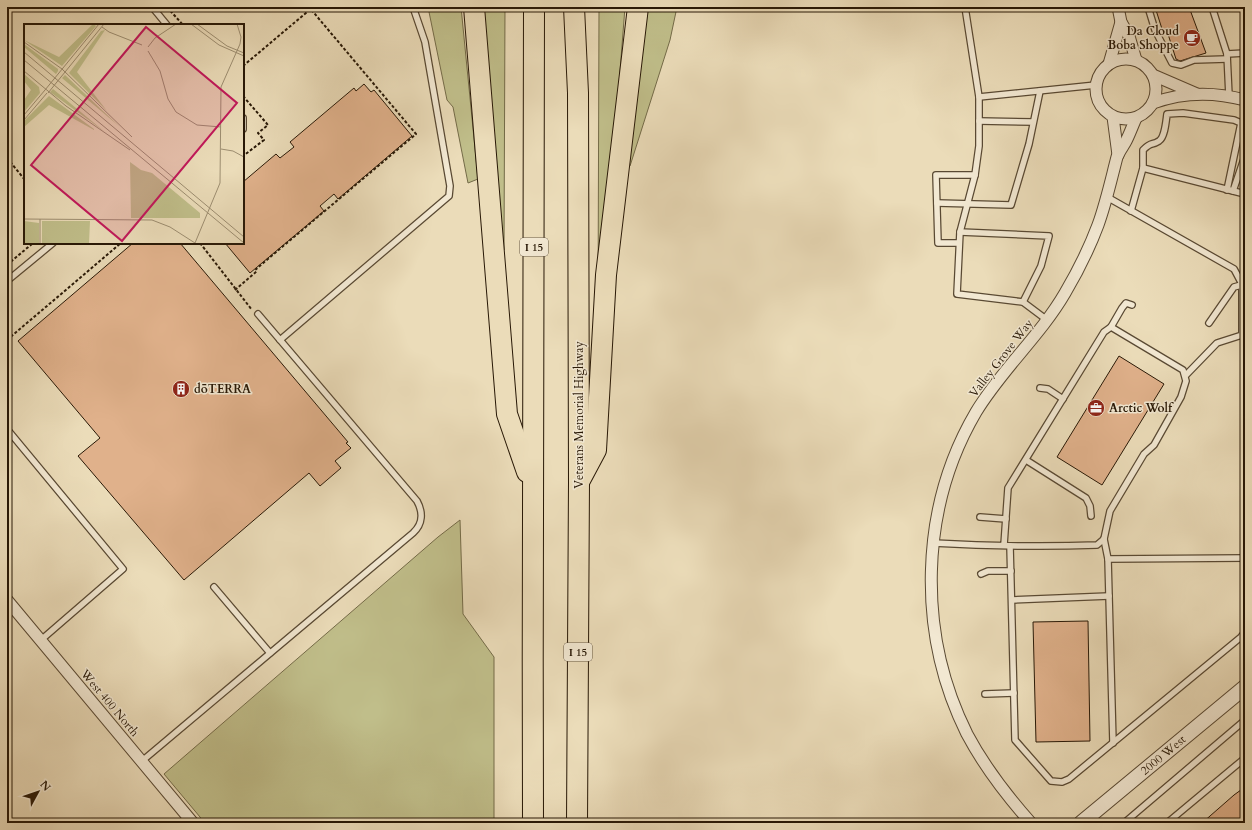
<svg xmlns="http://www.w3.org/2000/svg" width="1252" height="830" font-family="Cardo,serif">
  <rect width="100%" height="100%" fill="#ebdcb9"/>
  <filter id="stains"><feTurbulence type="fractalNoise" baseFrequency=".005" numOctaves="4"/><feColorMatrix values="0 0 0 0 .2 0 0 0 0 .09 0 0 0 0 .02 0 0 0 .5 -.17"/></filter>
  <radialGradient id="worn" r=".72"><stop offset=".6" stop-color="#630" stop-opacity="0"/><stop offset="1" stop-color="#630" stop-opacity=".3"/></radialGradient>
  <g fill="#c0be8a" stroke="#746b48">
    <path d="M428,7H461L478,179L468,183L453,107L447,100Z"/>
    <path d="M480,7H505L504,250Z"/>
    <path d="M599,7H625L606,251L598,311Z"/>
    <path d="M646,7H677L670,40L630,166L626,165Z"/>
    <path d="M460,520L463,614L494,657V823H205L164,774L438,537Z"/>
  </g>
  <g fill="#e0b18b" stroke="#281806">
    <path d="M1155,7H1189L1206,53L1180,61L1176,59L1167,31L1163,32Z"/>
    <path d="M364,84L371,92L374,90L412,136L338,199L334,194L320,206L324,211L250,273L225,243H243V182L276,154L280,158L294,147L290,142L354,88L356,91Z"/>
    <path d="M133,243H180L348,442L346,443L351,448L335,461L341,468L320,486L309,473L184,580L78,456L100,438L18,341Z"/>
    <path d="M1119,356L1164,384L1102,485L1057,457Z"/>
    <path d="M1088,621L1090,741L1036,742L1033,622Z"/>
    <path d="M1245,787V823H1202L1234,795Z"/>
  </g>
  <g fill="none" stroke-linecap="round" stroke-linejoin="round">
    <defs>
      <g id="service">
        <path d="M965,7L979,97V146L975,175L960,232L957,294L1023,302L1047,320"/>
        <path d="M1148,7L1155,30L1172,63L1181,65L1194,60L1227,59"/>
        <path d="M1212,7L1227,54L1229,96"/>
        <path d="M153,8L167,25"/>
        <path d="M1227,54L1245,53"/>
        <path d="M979,97L1096,85"/>
        <path d="M243,118V129"/>
        <path d="M979,121L1033,122"/>
        <path d="M1143,168V150C1152,141 1151,146 1159,141C1165,137 1166,121 1167,114L1183,113L1234,120L1241,123L1227,190"/>
        <path d="M1233,191L1245,156"/>
        <path d="M1107,197L1234,269L1242,284V335L1217,343L1186,375"/>
        <path d="M937,203L1011,205L1029,144L1040,91"/>
        <path d="M1131,211L1143,168L1245,194"/>
        <path d="M960,232L1049,236L1041,266L1023,302"/>
        <path d="M959,243H938L936,175H975"/>
        <path d="M7,281L53,243"/>
        <path d="M1209,323L1234,287L1245,284"/>
        <path d="M1111,327L1122,308L1126,303L1132,305"/>
        <path d="M280,340L449,196L450,186L425,42L413,7"/>
        <path d="M1040,388L1048,389L1063,399"/>
        <path d="M7,429L123,569L41,640"/>
        <path d="M1026,460L1086,498L1090,506L1091,516"/>
        <path d="M980,517L1006,519"/>
        <path d="M1104,539L1108,559L1113,743"/>
        <path d="M933,543C988,546 1043,547 1097,545L1104,539L1110,511L1144,454L1154,445L1181,397L1186,381L1183,370L1111,327L1104,332L1008,488L1004,545"/>
        <path d="M1010,546L1015,740L1051,781L1062,782L1069,779L1241,637L1245,632"/>
        <path d="M1108,559L1245,558"/>
        <path d="M981,574L988,571H1011"/>
        <path d="M214,587L270,653"/>
        <path d="M1012,600L1109,596"/>
        <path d="M985,694L1014,693"/>
        <path d="M142,761L413,533C423,524 423,512 417,501L258,314"/>
        <path d="M1124,823L1245,720"/>
        <path d="M1167,823L1245,758"/>
      </g>
      <g id="minor">
        <path d="M1118,7L1121,22L1129,36L1136,60"/>
        <circle cx="1126" cy="89" r="30"/>
        <path d="M1109,64L1121,22"/>
        <path d="M1153,75L1197,94"/>
        <path d="M1153,103C1183,92 1215,92 1245,100"/>
        <path d="M1113,117L1118,155"/>
        <path d="M7,600L193,823"/>
        <path d="M1031,823C1007,796 984,766 967,734C917,634 919,509 976,412C1002,369 1040,336 1065,293C1078,271 1089,249 1098,225C1106,203 1111,180 1117,157C1119,152 1122,148 1125,143C1129,136 1132,127 1136,118"/>
      </g>
      <path id="tertiary" d="M1081,823L1245,687"/>
      <g id="motorway">
        <path d="M474,7L507,414L527,472"/>
        <path d="M574,7L578,93L579,482L577,823"/>
        <path d="M580,480L596,450L606,275L638,7"/>
        <path d="M533,823C532,551 534,279 534,7"/>
      </g>
    </defs>
    <use href="#service" stroke="#594933" stroke-width="8"/>
    <use href="#minor" stroke="#594933" stroke-width="13"/>
    <use href="#tertiary" stroke="#594933" stroke-width="16"/>
    <use href="#motorway" stroke="#281806" stroke-width="22"/>
    <g stroke="#281806" stroke-width="2" stroke-dasharray="3 2" stroke-linecap="butt">
      <path d="M167,7L183,25"/>
      <path d="M243,66L313,7"/>
      <path d="M243,96L268,125L258,133L264,140L243,156"/>
      <path d="M7,158L25,180"/>
      <path d="M200,243L252,310"/>
      <path d="M7,265L33,243"/>
      <path d="M235,290L257,271L256,269L416,134L309,7"/>
      <path d="M7,340L121,243"/>
    </g>
    <use href="#service" stroke="#f2e8d2" stroke-width="5.5"/>
    <use href="#minor" stroke="#f2e8d2" stroke-width="11"/>
    <use href="#tertiary" stroke="#f2e8d2" stroke-width="14"/>
    <use href="#motorway" stroke="#ebdcb9" stroke-width="20"/>
  </g>
  <defs>
    <symbol id="cafe-disc" viewBox="-11 -11 22 22"><circle r="9.5" fill="#8f2418" stroke="#f2e8d2"/><path d="M-5.5-4.5H6V0H3Q3 3.5 0 3.5H-2.5Q-5.5 3.5-5.5 0ZM3-3.2v2h1.7v-2ZM-6 4.5H4V6H-6Z" fill="#fff"/></symbol>
    <symbol id="building-disc" viewBox="-11 -11 22 22"><circle r="9.5" fill="#8f2418" stroke="#f2e8d2"/><path d="M-4-6H4V6H1V3H-1V6H-4ZM-2.5-4.3h1.7v1.8h-1.7ZM.8-4.3h1.7v1.8H.8ZM-2.5-1h1.7V.8h-1.7ZM.8-1h1.7V.8H.8Z" fill="#fff"/></symbol>
    <symbol id="office-disc" viewBox="-11 -11 22 22"><circle r="9.5" fill="#8f2418" stroke="#f2e8d2"/><path d="M-6-3h4V-5.5h4V-3h4V5H-6ZM-1-4.5V-3h2v-1.5ZM-6 0V1H6V0Z" fill="#fff"/></symbol>
  </defs>
  <g fill-rule="evenodd">
    <use href="#cafe-disc" x="1182" y="28" width="20" height="20"/>
    <use href="#building-disc" x="171" y="379" width="20" height="20"/>
    <use href="#office-disc" x="1086" y="398" width="20" height="20"/>
  </g>
  <g text-anchor="middle" stroke-width="3" stroke-linejoin="round" paint-order="stroke">
    <g fill="#f2e8d2" stroke="#655643" stroke-width="1">
      <rect x="520" y="238" width="28" height="18" rx="3"/>
      <rect x="564" y="643" width="28" height="18" rx="3"/>
    </g>
    <g font-size="11" font-weight="bold" fill="#281806">
      <text x="534" y="251">I 15</text>
      <text x="578" y="656">I 15</text>
    </g>
    <g font-size="12" font-weight="bold" fill="#281806" stroke="#f2e8d2" text-anchor="start">
      <text x="1179" y="35" text-anchor="end">Da Cloud<tspan x="1179" dy="14">Boba Shoppe</tspan></text>
      <text x="194" y="393">dōTERRA</text>
      <text x="1109" y="412">Arctic Wolf</text>
    </g>
    <g font-size="12" fill="#281806" stroke="#f2e8d2">
      <text transform="translate(1001 358) rotate(-52)" y="4">Valley Grove Way</text>
      <text transform="translate(579 415) rotate(-90)" y="4">Veterans Memorial Highway</text>
      <text transform="translate(110 703) rotate(50)" y="4">West 400 North</text>
      <text transform="translate(1163 755) rotate(-40)" y="4">2000 West</text>
    </g>
  </g>
  <g transform="translate(24 24)">
    <rect width="220" height="220" fill="#ebdcb9"/>
    <path d="M69,0L72,2L38,42L0,16L35,33ZM81,6L53,48L83,87L45,49L77,7ZM0,20L34,45V47L32,50L0,23ZM0,50L15,63L16,69L0,88V76L7,66L0,57ZM41,51L96,103L38,54ZM29,65L81,108L26,68ZM25,72L70,105V106L25,81L0,103V97ZM106,138L117,146L128,149L176,189V194H107ZM0,197L15,199V220H0ZM18,197H66L65,220H18Z" fill="#c0be8a"/>
    <path fill="none" stroke="#9d8e71" stroke-width="1" d="M167,0L195,21L220,32M173,0L203,22L220,29M78,3L85,8L118,21M0,18L38,45L108,113M124,23L131,14L152,0M124,27L136,47L144,75L152,88L173,101L197,103M0,28L220,213M0,36L220,219M0,47L42,82L106,126M21,66L75,0M24,69L80,0M0,91L21,66M0,96L23,69M197,125L209,127L220,133M0,195L128,196L146,203L171,219M171,219L196,159L197,63L216,20L217,13L213,0M16,220V195"/>
    <path fill="#c2185b" fill-opacity="0.15" stroke="#c2185b" stroke-width="2" d="M122,3L213,79L98,217L7,141Z"/>
    <rect width="220" height="220" fill="none" stroke="#281806" stroke-width="2"/>
  </g>
  <rect width="1252" height="830" fill="none" stroke="#ebdcb9" stroke-width="24"/>
  <rect x="8" y="8" width="1236" height="814" fill="none" stroke="#281806" stroke-width="2"/>
  <rect x="12" y="12" width="1228" height="806" fill="none" stroke="#281806"/>
  <g transform="translate(38 792) rotate(50)" stroke="#f2e8d2" stroke-width="3" paint-order="stroke">
  <path d="M0-3L7 15L0 10L-7 15Z" fill="#281806"/>
  <text y="-6" font-size="11" font-weight="bold" text-anchor="middle" fill="#281806">N</text>
  </g>
  <rect width="100%" height="100%" filter="url(#stains)"/>
  <rect width="100%" height="100%" fill="url(#worn)"/>
</svg>
